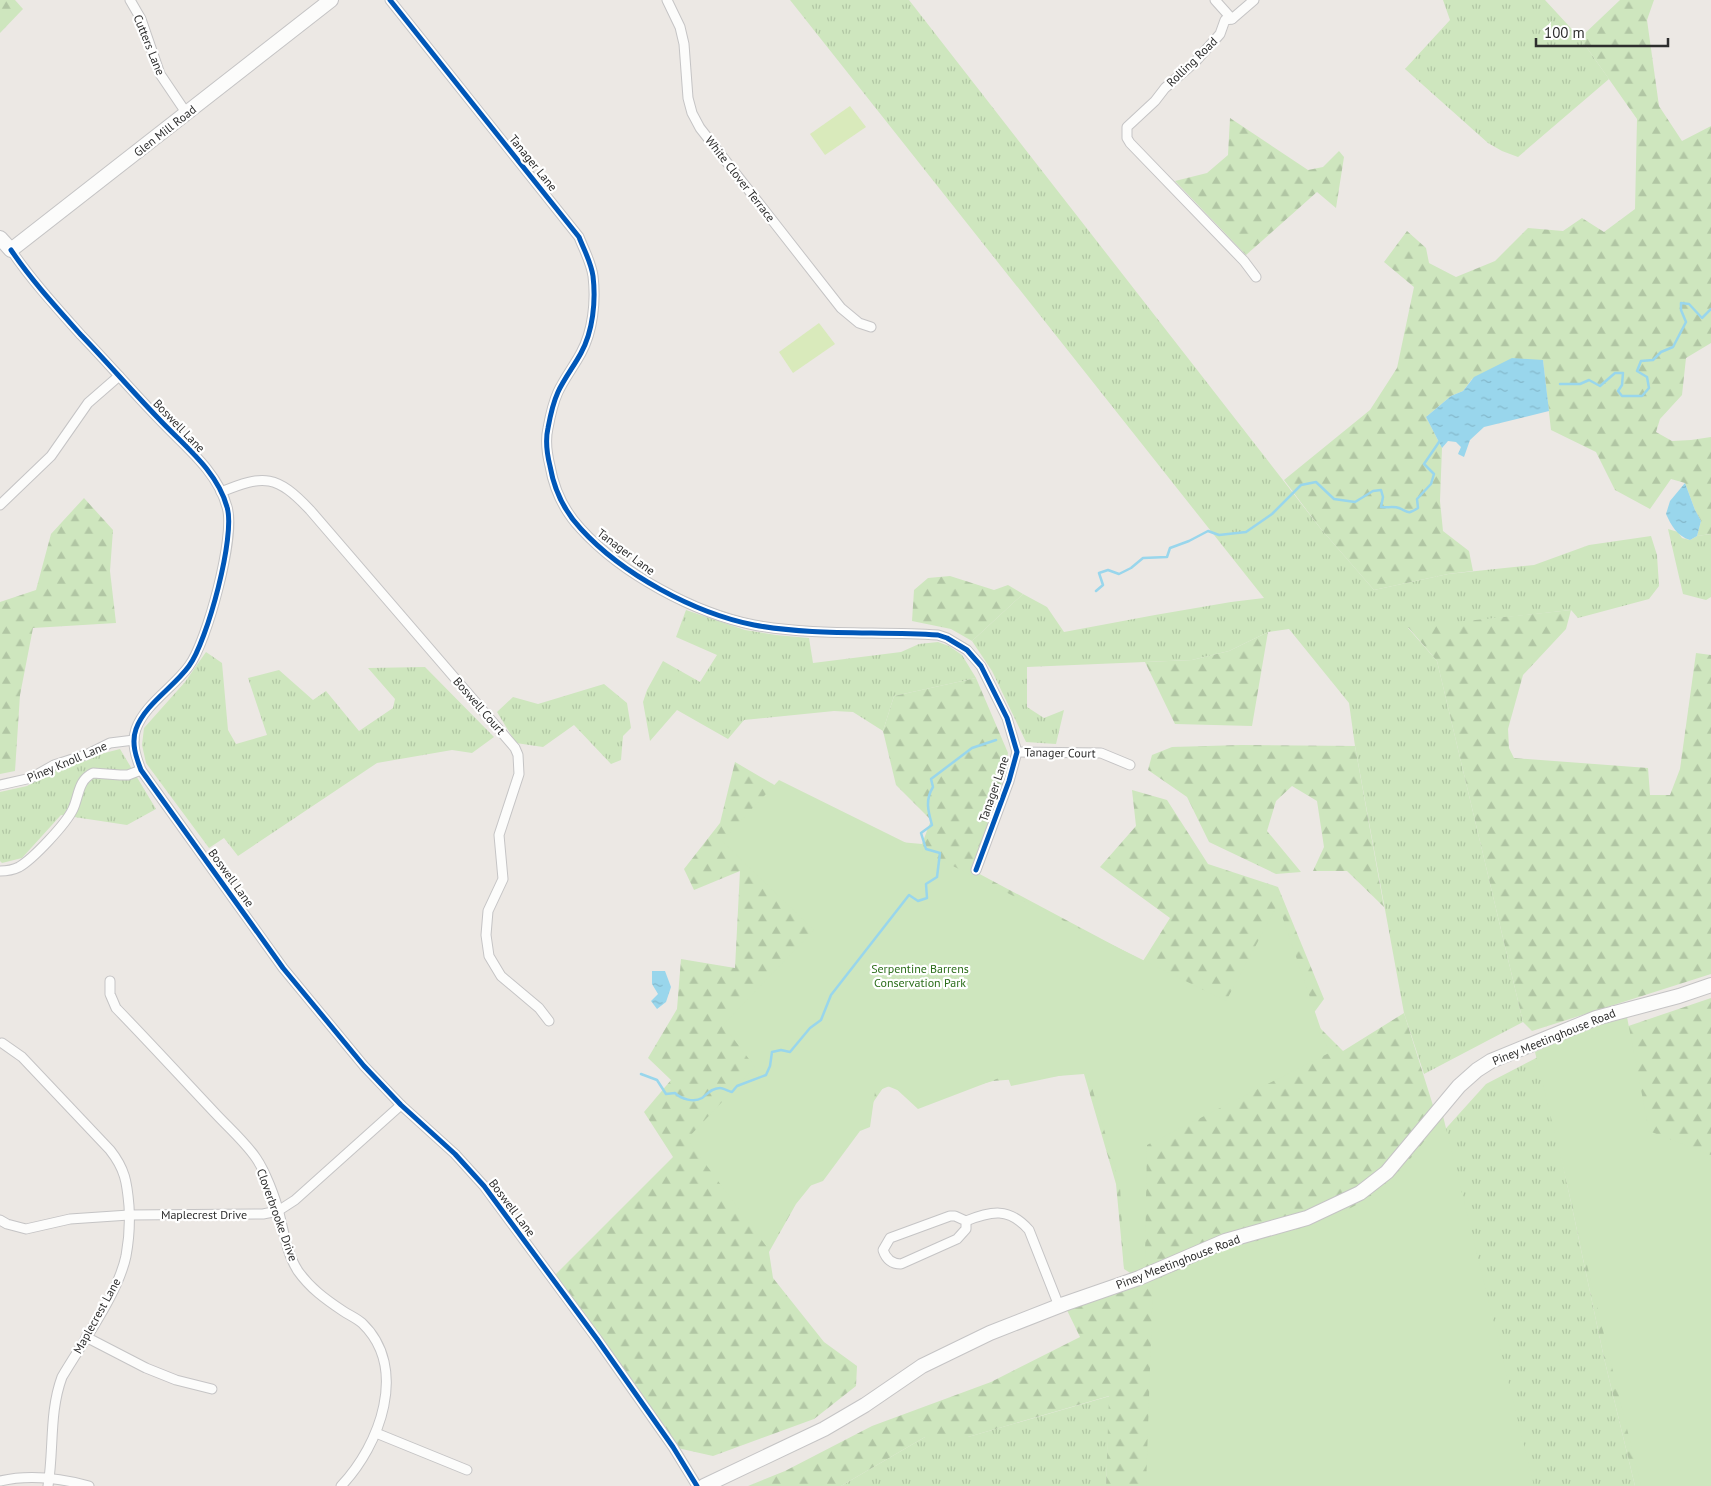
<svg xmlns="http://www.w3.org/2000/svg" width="1711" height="1486" font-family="'PT Sans',sans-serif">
  <defs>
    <pattern id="grass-tufts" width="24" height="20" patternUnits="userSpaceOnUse" patternTransform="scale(1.25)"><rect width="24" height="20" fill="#cee6be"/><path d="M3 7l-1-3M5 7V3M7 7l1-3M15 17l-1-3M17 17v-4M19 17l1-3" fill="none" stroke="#b1c6a4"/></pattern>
    <pattern id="forest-firs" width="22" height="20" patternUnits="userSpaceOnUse" patternTransform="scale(1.25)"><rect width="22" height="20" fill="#cee6be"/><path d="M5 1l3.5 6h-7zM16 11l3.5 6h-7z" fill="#b1c6a4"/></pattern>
    <pattern id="water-ripples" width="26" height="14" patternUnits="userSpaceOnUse" patternTransform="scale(1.25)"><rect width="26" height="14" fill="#99d6ec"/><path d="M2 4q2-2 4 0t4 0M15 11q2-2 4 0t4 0" fill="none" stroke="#84b8cb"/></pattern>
  </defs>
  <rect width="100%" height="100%" fill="#ece8e4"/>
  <g fill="url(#grass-tufts)">
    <path d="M790,0H909L1321,529L1374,590L1448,574L1534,565L1589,545L1651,536L1657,555L1659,586L1649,599L1578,618L1571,610L1408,628L1437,661L1523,1022L1424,1074L1404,1013L1355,746L1349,703L1289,629L1268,632L1229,651L1192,660L1027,667V707L1044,718L1064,710L1056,744L1026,742L992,671L972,641L1023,594L1047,607L1064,632L1155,615L1231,602L1264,598Z"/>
    <path d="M1443,0H1545L1580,38L1609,79L1518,157L1502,151L1488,143L1405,69L1450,20Z"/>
    <path d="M1668,529L1678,532L1682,538L1690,540L1697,536L1711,534V597L1706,600L1683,594Z"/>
    <path d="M686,610L745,630L776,635L809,638L813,663L901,652L919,644L938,642L949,646L962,655L976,678L894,696L883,731L853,712L834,711L744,720L728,739L677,710L650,741L643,702L647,690L663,661L700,682L717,655L676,637Z"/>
    <path d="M206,652L222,663L228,730L236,744L267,735L248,678L279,670L313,700L326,691L359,731L393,708L395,699L368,668L425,667L494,737L472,753L452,750L377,763L238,856L224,838L209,848L146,763L142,745L144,728L185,682Z"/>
    <path d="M604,684L627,703L631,728L623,736L621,760L611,764L574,725L543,747L516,743L497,712L513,697L538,704Z"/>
    <path d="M120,749L156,809L127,825L61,815L22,858L2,863L0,861V792L27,786L53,770L97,755Z"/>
    <path d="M1540,1056L1604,1358L1635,1486H1516L1440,1135L1486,1084Z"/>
    <path d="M1110,1396L1106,1486H841L925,1437H968Z"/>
  </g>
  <g fill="url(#forest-firs)">
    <path d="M0,0H15L23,9L0,33Z"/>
    <path d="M1620,0H1654L1647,20L1659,106L1682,141L1711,126V343L1686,358L1682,395L1660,419L1656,432L1672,441L1691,440L1711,437V534L1697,536L1701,521L1695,510L1685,483L1671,479L1650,509L1615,490L1596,452L1551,430L1543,360L1472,379L1463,391L1451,396L1426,417L1442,448L1440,501L1443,531L1469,551L1473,571L1448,574L1374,590L1321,529L1284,480L1370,410L1397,368L1414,287L1384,262L1407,231L1426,248L1429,263L1456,277L1495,261L1528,228L1563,231L1582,218L1604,232L1635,209L1637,119L1580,38Z"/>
    <path d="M1230,118L1308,170L1323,167L1339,151L1344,157L1336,208L1317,192L1246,255L1175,181L1207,173L1228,155Z"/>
    <path d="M84,498L113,530L110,571L116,623L33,628L20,695L15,771L0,774V602L36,590L51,534Z"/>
    <path d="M950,576L994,590L1008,585L1023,594L972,641L951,629L912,621L914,590L928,578Z"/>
    <path d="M1571,610L1566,629L1523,675L1508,729L1509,748L1514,758L1648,768L1650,795H1670L1680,769L1696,653L1711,655V974L1532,1031L1523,1022L1437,661L1408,627Z"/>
    <path d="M1268,632L1252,726L1175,724L1145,662L1192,660L1229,651Z"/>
    <path d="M976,678L1008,753L1000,791L974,871L1143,961L1170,918L1100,867L1136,826L1132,790L1167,800L1208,864L1278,887L1324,999L1310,1018L1343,1051L1404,1013L1436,1115L1485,1371L1516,1486H1106L1109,1396L968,1437H925L841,1486H748L785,1471L872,1426L991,1382L1080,1337L1064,1304L1138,1278L1124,1269L1116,1184L1084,1074L993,1081L922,1100L885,1085L846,1142L796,1204L769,1252L773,1278L824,1342L857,1366L856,1386L814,1419L713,1456L673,1447L552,1278L673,1157L644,1112L671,1080L648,1058L677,1009L681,959L735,968L740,871L694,890L684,869L720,823L735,762L867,839L922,844L931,820L896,785L883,731L894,696Z"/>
    <path d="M1241,745L1355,746L1384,907L1347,871H1313L1324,847L1317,801L1292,786L1276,801L1267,831L1301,872L1276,874L1209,842L1187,797L1148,770L1152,755L1172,747Z"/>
    <path d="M1711,998V1486H1635L1604,1358L1540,1056Z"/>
  </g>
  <g fill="#cee6be">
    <path d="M779,780L1226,1001L1278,904L1329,1053L1147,1145L1145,1258L1124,1267L1120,1185L1087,1070L1011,1086L1007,1075L918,1109L892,1085L875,1092L870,1127L860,1131L823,1181L804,1188L769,1250L687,1139L755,1067L723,1025L814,930L722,841Z"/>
    <path d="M1627,1017L1649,1131L1711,1155V1486H1641L1535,1052L1593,1027Z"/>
    <path d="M1443,1116L1534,1486H1146L1153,1281C1177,1271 1201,1258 1226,1250C1279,1233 1337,1224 1381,1188C1406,1168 1424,1141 1443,1116Z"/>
  </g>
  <g fill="#d9eabb">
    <path d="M850,106L866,127L825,155L810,134Z"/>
    <path d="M819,323L835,344L793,373L779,352Z"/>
  </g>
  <g fill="url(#water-ripples)">
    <path d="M1512,358L1543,360L1549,411L1484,427L1470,440L1464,457L1458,454L1461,447L1456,442L1448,441L1442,448L1426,417L1451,396L1463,391L1474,377Z"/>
    <path d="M1685,483L1695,510L1701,521L1697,536L1690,540C1677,536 1671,525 1666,514L1670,501Z"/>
    <path d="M652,971H665L671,987L666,1002L657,1009L651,1001L658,994L652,984Z"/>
  </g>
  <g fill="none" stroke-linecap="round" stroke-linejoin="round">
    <g stroke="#99d6ec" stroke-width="2.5">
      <path d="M1560,384H1580L1589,380L1600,386L1615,373H1623L1622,385L1618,391L1622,396H1642L1649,388L1647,377L1637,371L1641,361L1653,360L1661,352L1673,347L1686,322L1681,310V303L1689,304L1702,318L1711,309"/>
      <path d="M1096,591L1103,585L1099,573L1108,570L1119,574L1131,568L1143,558L1167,557L1170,548L1189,541L1208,531L1219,535L1246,532L1272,514L1301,485L1316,482L1334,499L1355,502L1373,491L1381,490L1383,497L1381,507C1386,508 1394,506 1399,508C1409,512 1407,515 1418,508L1417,499L1431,484L1434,474L1424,464L1439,442"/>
      <path d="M641,1074L657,1080L666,1094L675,1093C681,1099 694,1103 702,1098C707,1094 712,1088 720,1088C723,1088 728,1091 732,1092L737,1086L766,1075L770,1066L772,1052L781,1050L790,1052L810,1028L821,1020L831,995L909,895L918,901L927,898L926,884L937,877L940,853L926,849L921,833L932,825C928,811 925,800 933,787L931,779L972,748L996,740"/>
    </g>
    <defs>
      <g id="street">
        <path d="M130,0L141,19L160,74L187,114"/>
        <path d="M390,0L579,237C584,250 591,262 593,276C596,301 593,331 581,353C574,366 564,379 558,392C553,403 550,417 548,428C545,441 547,454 550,466C554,489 565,512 581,529C622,574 694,613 754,625C814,636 877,631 938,635L947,638L967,650L981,666L1007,718L1017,752L1009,781L976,870"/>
        <path d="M667,0L680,27L684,44L688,98L692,113L700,128L841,308L859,323L871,327"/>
        <path d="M1215,0L1232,19"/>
        <path d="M1254,0L1232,19L1225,20L1220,34L1195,62L1165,88L1155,101L1127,127V138L1130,143L1244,261L1256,277"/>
        <path d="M11,250C32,281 57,308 81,335C107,362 132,391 158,418C183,445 217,470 227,507C236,535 207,642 189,666C173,688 145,704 136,729C131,743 136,757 141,770L283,968L364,1066L401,1105L455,1154L484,1186L597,1339L673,1447L697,1486"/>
        <path d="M221,492C264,474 277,475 310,510L515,748L518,755L519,774L499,835L503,879L488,911L486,935L489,956L501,976L539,1008L549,1021"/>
        <path d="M0,505L51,456L88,403L119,376"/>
        <path d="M1017,752L1101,753L1130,765"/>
        <path d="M0,785L31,778L54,765L88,754L110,743L134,740"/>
        <path d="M0,871C7,871 13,870 19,867C33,859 66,824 73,809C79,796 78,780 93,773L120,775H128L141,770"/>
        <path d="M110,981V994L116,1008C150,1043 182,1078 215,1113C228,1127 245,1142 256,1158C265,1171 275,1197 279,1213C284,1233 287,1254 298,1271C310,1288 325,1299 343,1311C349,1315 356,1318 362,1323C409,1368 380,1445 341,1486"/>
        <path d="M2,1043L22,1057L110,1150C125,1169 127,1182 129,1206C130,1222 129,1240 126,1256C118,1294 82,1343 62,1377C49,1412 54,1450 48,1486"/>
        <path d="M950,1216H955L966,1221V1229L957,1239L901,1264C892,1264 886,1259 883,1250L890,1238Z"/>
        <path d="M0,1220L7,1224L26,1229L70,1219L129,1215L263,1214L278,1211L295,1200L401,1105"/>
        <path d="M966,1221C991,1211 1009,1207 1029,1230L1059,1306"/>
        <path d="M86,1337L146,1368L176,1380L212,1389"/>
        <path d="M376,1433L467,1470"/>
        <path d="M0,1481C30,1474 60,1478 89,1486"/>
      </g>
      <g id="secondary">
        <path d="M0,238L11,250L331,0"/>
        <path d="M704,1486L824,1429L865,1405L922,1366L990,1333L1064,1304L1139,1278L1225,1241L1307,1218L1360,1193L1387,1172L1459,1086L1477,1070L1491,1061L1596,1018L1679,996L1711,985"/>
      </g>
    </defs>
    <use href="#street" stroke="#c5c4c5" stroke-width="11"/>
    <use href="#secondary" stroke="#c5c4c5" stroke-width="16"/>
    <use href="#street" stroke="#fcfcfb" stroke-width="9"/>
    <use href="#secondary" stroke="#fcfcfb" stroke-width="14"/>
    <defs>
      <g id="cycleway">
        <path d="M390,0L579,237C584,250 591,262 593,276C596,301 593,331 581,353C574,366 564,379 558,392C553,403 550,417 548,428C545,441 547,454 550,466C554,489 565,512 581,529C622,574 694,613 754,625C814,636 877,631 938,635L947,638L967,650L981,666L1007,718L1017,752L1009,781L976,870"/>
        <path d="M11,250C32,281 57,308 81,335C107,362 132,391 158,418C183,445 217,470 227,507C236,535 207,642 189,666C173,688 145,704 136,729C131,743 136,757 141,770L283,968L364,1066L401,1105L455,1154L484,1186L597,1339L673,1447L697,1486"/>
      </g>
    </defs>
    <use href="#cycleway" stroke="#fff" stroke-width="8"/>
    <use href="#cycleway" stroke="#0057b8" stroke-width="5"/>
  </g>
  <g text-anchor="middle" stroke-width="4.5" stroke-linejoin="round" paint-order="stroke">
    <g font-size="12" fill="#2e2e2e" stroke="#fff">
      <text transform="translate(149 45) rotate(68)" y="4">Cutters Lane</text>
      <text transform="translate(1192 62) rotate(-44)" y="4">Rolling Road</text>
      <text transform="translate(165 131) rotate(-38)" y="4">Glen Mill Road</text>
      <text transform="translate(533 163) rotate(51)" y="4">Tanager Lane</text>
      <text transform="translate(740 179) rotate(52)" y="4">White Clover Terrace</text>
      <text transform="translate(179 426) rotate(46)" y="4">Boswell Lane</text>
      <text transform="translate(626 552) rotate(37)" y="4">Tanager Lane</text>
      <text transform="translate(479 706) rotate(49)" y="4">Boswell Court</text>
      <text transform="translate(1060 753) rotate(1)" y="4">Tanager Court</text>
      <text transform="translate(67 762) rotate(-23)" y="4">Piney Knoll Lane</text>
      <text transform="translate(994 789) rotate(-71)" y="4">Tanager Lane</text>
      <text transform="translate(231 878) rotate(54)" y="4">Boswell Lane</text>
      <text transform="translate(1554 1037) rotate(-22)" y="4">Piney Meetinghouse Road</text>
      <text transform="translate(512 1208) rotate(53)" y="4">Boswell Lane</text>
      <text x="204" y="1219">Maplecrest Drive</text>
      <text transform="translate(277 1215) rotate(70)" y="4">Cloverbrooke Drive</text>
      <text transform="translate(1178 1262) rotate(-21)" y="4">Piney Meetinghouse Road</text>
      <text transform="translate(97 1316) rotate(-61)" y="4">Maplecrest Lane</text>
    </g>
    <g font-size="12" fill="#2c6e1b" stroke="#fff">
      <text x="920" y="973">Serpentine Barrens<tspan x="920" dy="14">Conservation Park</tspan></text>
    </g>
  </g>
  <path d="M1536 38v8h132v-8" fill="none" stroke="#2e2e2e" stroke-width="2.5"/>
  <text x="1544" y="38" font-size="15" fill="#2e2e2e" stroke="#ffffff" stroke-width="4" paint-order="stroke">100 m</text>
</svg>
